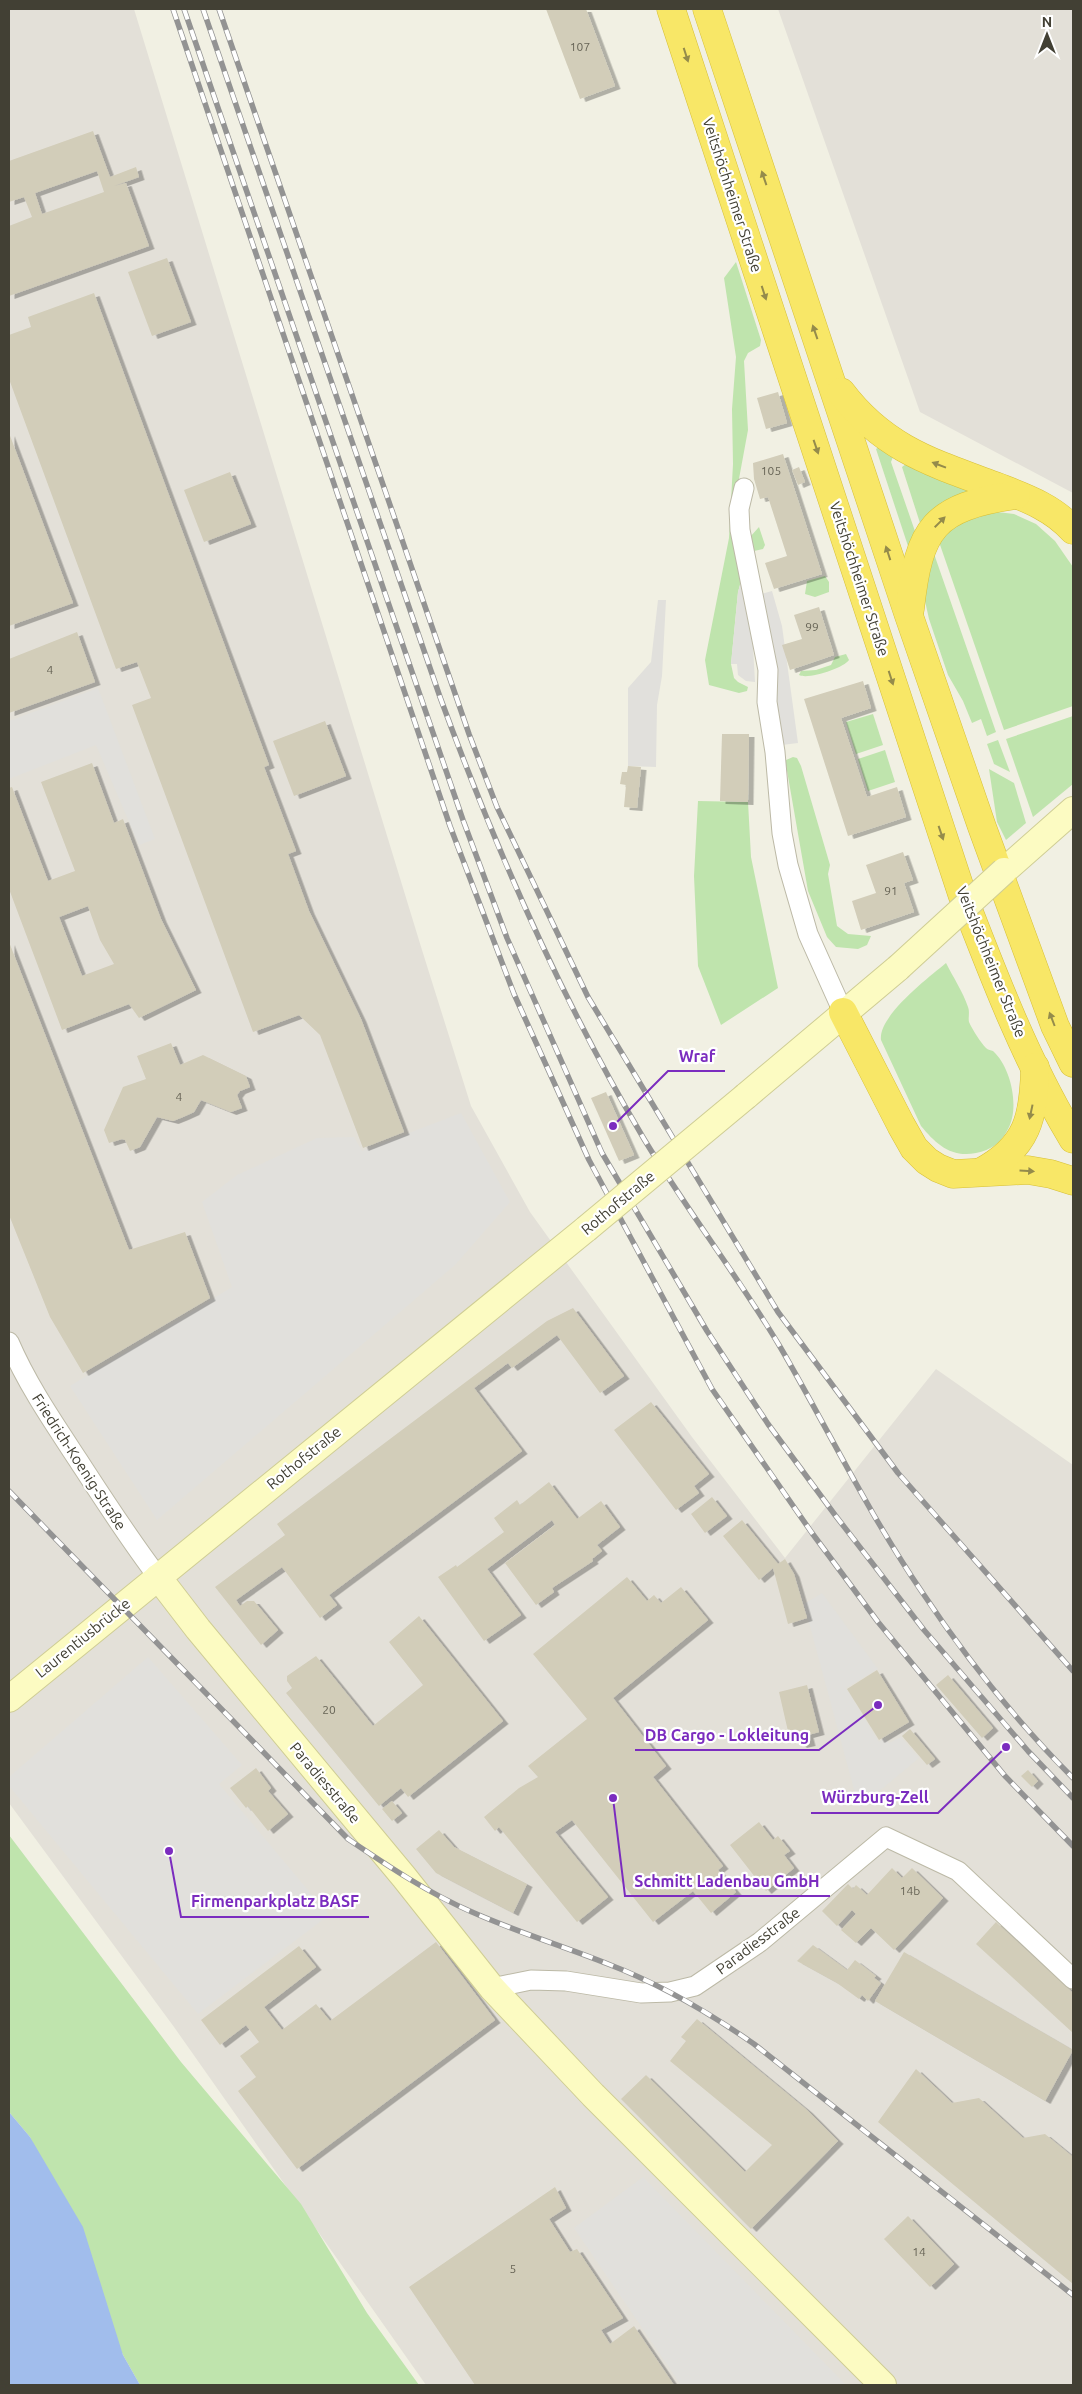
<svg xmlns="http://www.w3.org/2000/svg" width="1082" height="2394" font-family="Ubuntu,sans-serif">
  <defs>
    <filter id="shadow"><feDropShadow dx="5.5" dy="3" stdDeviation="0" flood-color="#0004"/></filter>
  </defs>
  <rect width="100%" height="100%" fill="#f1f0e3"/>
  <g fill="#e3e0d8">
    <path d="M9,9H134L422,950L471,1106L530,1212L692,1437L785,1558L936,1369L1073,1465V2385H426L174,2027L9,1803Z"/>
    <path d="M778,9H1073V493L920,412Z"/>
  </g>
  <g fill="#bfe4ad">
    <path d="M736,262L761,340L760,346L748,353L744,361L748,430L736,495L743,574L738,592L731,664L734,678L738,682L748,687L747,691L739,693L709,685L705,660L729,538L733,464L732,409L736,357L724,278Z"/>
    <path d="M879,447L893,457L891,462L917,537L911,547L908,546L876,449Z"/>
    <path d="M906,464L922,473L978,489L923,527L920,523L902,467Z"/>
    <path d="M989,511L1014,514L1036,524L1055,541L1073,567V706L1004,730L938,539L947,529Z"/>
    <path d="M759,527L765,545L763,549L754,551L750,537Z"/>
    <path d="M932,548L996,732L987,736L981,719L972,723L963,701L948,675L929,619L923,592Z"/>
    <path d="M825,576L829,582V592L815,597L805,594L807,581Z"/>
    <path d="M846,654L849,660C844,668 808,680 799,675L801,671L816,670L831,665L835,657Z"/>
    <path d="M873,714L883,745L856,754L846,722Z"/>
    <path d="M1073,716V784L1033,817L1006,739Z"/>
    <path d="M998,740L1010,772L994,764L987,744Z"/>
    <path d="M885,750L895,782L868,791L858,759Z"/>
    <path d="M793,757L797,758L801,766L830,865L828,874L837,926L848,934L871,936L867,945L858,949L836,947L827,937L808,891L786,765V760Z"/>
    <path d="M989,769L1014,783L1026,823L1006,840L997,822Z"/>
    <path d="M698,801L748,802L751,857L778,988L721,1025L698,966L694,876Z"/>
    <path d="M946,963C953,977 963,992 968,1007C970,1012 968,1018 969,1022C972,1029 981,1043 986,1048C988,1050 991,1050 993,1051C1011,1067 1020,1108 1008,1129C1001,1143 991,1150 976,1153C951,1158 936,1144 921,1126L881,1040C878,1016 928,978 946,963Z"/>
    <path d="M9,1835L181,2062L301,2204L367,2313L419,2385H140L123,2355L30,2137L9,2112Z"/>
  </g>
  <g fill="#e1e0dc">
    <path d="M743,574L750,594L755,682L746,681L738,675L737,664H731L738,592Z"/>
    <path d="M772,591L782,626L798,743L782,745L757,595Z"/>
    <path d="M658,600H666L662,676L657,705L656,767L628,766V688L651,662Z"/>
    <path d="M98,688L155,839L139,845L96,745L9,779V721Z"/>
    <path d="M461,1113L510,1202L455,1265L157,1520L70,1386L232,1287L202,1202L237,1175L317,1138L354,1137L362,1151Z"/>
    <path d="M822,1593L878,1669L846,1688L879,1742L885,1738L889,1743L901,1737L919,1758L859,1808L804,1604Z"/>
    <path d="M148,1657L242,1765L219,1784L329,1915L198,2014L9,1786V1777Z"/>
    <path d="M643,2177L846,2385H681L574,2228Z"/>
  </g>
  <path fill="#a1bdec" d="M9,2112L30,2137L83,2227L123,2355L140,2385H9Z"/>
  <g fill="#d2cdb9" fill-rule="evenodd" filter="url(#shadow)">
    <path d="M546,9H586L615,86L580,99Z"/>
    <path d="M93,131L110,177L136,167L139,177L114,186L126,183L149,246L9,296V226L32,217L24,197L9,202V161ZM97,171L104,192L42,214L35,193Z"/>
    <path d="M167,258L191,322L152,336L128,272Z"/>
    <path d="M94,293L269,765L264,767L296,851L288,854L309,911L361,1019L404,1132L363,1148L320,1035L299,1015L253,1032L132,705L151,698L137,662L116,669L9,379V335L31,327L28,317Z"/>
    <path d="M778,392L787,423L766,429L757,398Z"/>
    <path d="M9,433L73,603L9,626Z"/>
    <path d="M783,454L822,574L774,589L765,563L787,556L768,497L760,499L754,479L753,463Z"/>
    <path d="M799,467L805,482L798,485L792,470Z"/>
    <path d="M230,472L251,524L204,542L184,490Z"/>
    <path d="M819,607L834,655L790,670L782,645L802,639L794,615Z"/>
    <path d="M77,632L95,682L9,713V659Z"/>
    <path d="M863,681L871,708L841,718L854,757L867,797L897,787L906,817L848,836L804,699Z"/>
    <path d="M325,721L346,776L294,796L273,741Z"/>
    <path d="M722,734H749L748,802L720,801Z"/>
    <path d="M92,763L114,823L123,819L161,919L196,990L139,1018L129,1004L62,1030L9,889V788L12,787L48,881L75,871L41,782ZM88,906L100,940L114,964L82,976L59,917Z"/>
    <path d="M628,766L641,767L637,808L624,807L626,785L620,784L622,772H627Z"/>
    <path d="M903,852L913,880L904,883L914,912L861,930L852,901L876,893L866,865Z"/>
    <path d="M9,942L129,1250L185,1232L210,1298L83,1373L50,1317L9,1215Z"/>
    <path d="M171,1043L180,1065L203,1055L246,1076L250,1087L240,1091L237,1095L242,1108L231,1112L201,1100L194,1112L183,1117L173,1121L157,1117L140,1147L130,1151L125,1140L122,1139L109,1143L104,1130L123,1087L146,1079L137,1056Z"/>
    <path d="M606,1092L634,1155L619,1161L591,1098Z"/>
    <path d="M573,1308L624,1376L600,1393L557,1335L512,1368L508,1363L474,1388L522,1451L329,1595L337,1605L320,1618L282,1567L236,1600L240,1606L247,1601H254L278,1630L261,1645L215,1587L285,1535L277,1524L547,1321Z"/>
    <path d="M651,1402L709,1474L694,1486L699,1493L676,1510L614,1430Z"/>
    <path d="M549,1482L577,1519L601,1501L620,1527L597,1545L602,1551L592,1559L593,1561L552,1588L554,1592L536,1605L505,1563L555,1525L552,1520L487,1569L521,1615L484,1641L438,1577L456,1565L457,1567L504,1532L494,1518L517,1500L520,1505Z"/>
    <path d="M712,1497L727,1516L705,1533L691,1514Z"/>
    <path d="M742,1520L778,1564L785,1559L794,1574L807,1618L788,1624L773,1568L759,1580L723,1536Z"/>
    <path d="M627,1577L647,1601L654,1595L661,1603L681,1587L708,1620L613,1698L666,1766L653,1777L723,1866L718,1870L736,1892L711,1913L693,1891L653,1922L572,1820L555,1832L608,1897L577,1922L499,1827L495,1831L484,1817L519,1788L538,1777L528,1766L587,1719L533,1654Z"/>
    <path d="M419,1616L503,1721L408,1797L401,1788L379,1806L286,1693L292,1688L287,1681V1676L316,1656L373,1726L423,1685L389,1642Z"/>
    <path d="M877,1670L909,1722L879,1740L847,1689Z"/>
    <path d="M948,1675L993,1728L982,1738L936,1685Z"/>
    <path d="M807,1685L819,1732L808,1735L810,1743L801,1745L799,1738L790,1740L779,1692Z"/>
    <path d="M910,1729L935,1759L927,1765L902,1736Z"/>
    <path d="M256,1768L271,1788L268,1791L288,1814L268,1831L248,1806L246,1808L230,1788Z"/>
    <path d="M1028,1770L1038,1781L1032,1787L1021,1776Z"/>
    <path d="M392,1801L402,1813L392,1821L382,1809Z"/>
    <path d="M759,1822L773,1840L778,1836L790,1851L784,1855L794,1868L766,1891L730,1845Z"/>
    <path d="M439,1830L454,1847L527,1884L513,1913L436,1873L416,1849Z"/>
    <path d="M892,1868L902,1878L912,1868L943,1898L894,1950L871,1928L856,1943L841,1930L856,1914L852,1910L837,1926L822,1911L848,1884L853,1889L856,1885L867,1895Z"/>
    <path d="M996,1922L1073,1993V2033L976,1944Z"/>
    <path d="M436,1942L495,2020L297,2169L238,2091L256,2077L240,2056L259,2042L246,2025L220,2045L201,2020L299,1946L316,1967L264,2007L282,2030L316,2004L330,2021Z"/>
    <path d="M813,1945L847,1970L855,1960L876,1976L874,1978L881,1983L868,2001L862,1995L859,1999L837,1983L797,1961Z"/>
    <path d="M904,1952L1073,2050L1045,2101L875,2001Z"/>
    <path d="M697,2019L807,2110L838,2141L751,2229L621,2099L646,2075L745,2172L772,2145L670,2061L686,2041L681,2037Z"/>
    <path d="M916,2069L952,2103L979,2098L1023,2138L1045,2134L1073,2157V2284L878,2122Z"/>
    <path d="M555,2187L566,2208L549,2219L570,2252L577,2249L623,2318L601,2330L610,2344L634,2326L674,2385H475L409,2287Z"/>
    <path d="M908,2216L954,2264L930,2287L884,2239Z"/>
  </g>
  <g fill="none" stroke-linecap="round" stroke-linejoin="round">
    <defs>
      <g id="street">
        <path d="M744,488L739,509L740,530L768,670L767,702L775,752L782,833L788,865L808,934L843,1012"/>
        <path d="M9,1342C27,1384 53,1422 78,1460C104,1500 129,1539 158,1577"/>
        <path d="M492,1988L531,1980L566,1981L641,1993L670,1992L695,1986L760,1942L886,1837L958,1871L1073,1979"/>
      </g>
      <g id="secondary">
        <path d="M1004,871L1073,810"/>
        <path d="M746,1096L898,968"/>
        <path d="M158,1577L198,1629L404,1877L492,1988L593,2095L883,2385"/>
        <path d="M9,1699L586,1229"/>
      </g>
      <g id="highway">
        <path d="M671,9L962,894C994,977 1027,1063 1073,1139"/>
        <path d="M707,9L909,616L982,827L1055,1026L1073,1063"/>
        <path d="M841,392C884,449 933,463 998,487C1026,498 1052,507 1073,530"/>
        <path d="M910,609C919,527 934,507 1016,495"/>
        <path d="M843,1012L901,1125L914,1148L927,1161L938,1168L953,1174L1028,1170L1051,1174L1073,1181"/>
        <path d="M981,1172C1028,1147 1034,1117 1035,1067"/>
      </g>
    </defs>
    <use href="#street" stroke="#bcb9a6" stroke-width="21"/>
    <use href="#secondary" stroke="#cfcd94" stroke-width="28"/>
    <use href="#highway" stroke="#d6bf38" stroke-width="29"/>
    <use href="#street" stroke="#fff" stroke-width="19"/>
    <use href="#secondary" stroke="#fcfbc2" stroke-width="26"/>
    <use href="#highway" stroke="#f8e767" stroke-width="28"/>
    <defs>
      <g id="rail">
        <path d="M173,9L450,826L514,994L589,1160L712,1389L812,1533L878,1622L1005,1776L1073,1846"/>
        <path d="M184,9L463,820L507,938L602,1153L707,1331L768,1424L835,1515L924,1630L1028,1751L1073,1798"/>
        <path d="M203,9L440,697C496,850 561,999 644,1139C686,1209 737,1275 779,1345C827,1427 868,1513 922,1592C966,1658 1017,1722 1073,1778"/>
        <path d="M219,9L469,734L497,807L588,997L778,1312L898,1473L1073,1671"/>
        <path d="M9,1491L348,1839C388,1866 428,1893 472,1912C517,1932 563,1946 608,1964C660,1984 708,2012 754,2044L1073,2295"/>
      </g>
    </defs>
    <use href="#rail" stroke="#939393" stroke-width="5.5"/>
    <use href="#rail" stroke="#fff" stroke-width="4" stroke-dasharray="11" stroke-linecap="butt"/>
    <defs>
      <g id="secondary-bridge">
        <path d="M898,968L1004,871"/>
        <path d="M586,1229L746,1096"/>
      </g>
    </defs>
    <use href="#secondary-bridge" stroke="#cfcd94" stroke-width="28" stroke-linecap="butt"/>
    <use href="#secondary-bridge" stroke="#fcfbc2" stroke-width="26"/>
  </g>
  <defs><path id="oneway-solid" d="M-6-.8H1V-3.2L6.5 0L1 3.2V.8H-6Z" transform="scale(1.25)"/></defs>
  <g fill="#948b4b">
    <use href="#oneway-solid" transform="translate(686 55) rotate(72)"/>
    <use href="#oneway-solid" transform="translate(764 178) rotate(-109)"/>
    <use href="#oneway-solid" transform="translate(764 293) rotate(72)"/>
    <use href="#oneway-solid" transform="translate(815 332) rotate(-109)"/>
    <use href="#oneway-solid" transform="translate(816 447) rotate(71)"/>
    <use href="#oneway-solid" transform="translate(939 465) rotate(-159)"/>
    <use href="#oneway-solid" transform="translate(940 522) rotate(-45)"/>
    <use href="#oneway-solid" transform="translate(888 553) rotate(-108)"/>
    <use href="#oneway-solid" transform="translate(891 678) rotate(72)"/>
    <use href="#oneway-solid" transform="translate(941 833) rotate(71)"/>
    <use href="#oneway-solid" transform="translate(1052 1019) rotate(-111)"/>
    <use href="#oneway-solid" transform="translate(1031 1112) rotate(102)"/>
    <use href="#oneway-solid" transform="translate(1027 1171) rotate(4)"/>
  </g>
  <g text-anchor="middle" stroke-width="4.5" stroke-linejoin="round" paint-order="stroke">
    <g font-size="12" fill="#666355">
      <text x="580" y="51">107</text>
      <text x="771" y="475">105</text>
      <text x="812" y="631">99</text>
      <text x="50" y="674">4</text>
      <text x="891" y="895">91</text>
      <text x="179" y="1101">4</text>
      <text x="329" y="1714">20</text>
      <text x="910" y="1895">14b</text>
      <text x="919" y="2256">14</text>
      <text x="513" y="2273">5</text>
    </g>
    <g font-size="15" fill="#424034" stroke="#fff">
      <text transform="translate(732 195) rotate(72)" y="5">Veitshöchheimer Straße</text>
      <text transform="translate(859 579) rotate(72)" y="5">Veitshöchheimer Straße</text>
      <text transform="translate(991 962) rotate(68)" y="5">Veitshöchheimer Straße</text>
      <text transform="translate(618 1203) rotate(-40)" y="5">Rothofstraße</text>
      <text transform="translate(304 1458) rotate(-39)" y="5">Rothofstraße</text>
      <text transform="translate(79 1462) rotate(57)" y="5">Friedrich-Koenig-Straße</text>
      <text transform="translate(83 1638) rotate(-39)" y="5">Laurentiusbrücke</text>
      <text transform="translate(325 1783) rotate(50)" y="5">Paradiesstraße</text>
      <text transform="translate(758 1941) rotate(-37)" y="5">Paradiesstraße</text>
    </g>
  </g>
  <path fill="none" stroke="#7b2cbf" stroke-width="2" d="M613 1126L668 1071H725M878 1705L819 1750H635M1006 1747L938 1813H811M613 1798L625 1896H830M169 1851L181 1917H369"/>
  <g fill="#7b2cbf" stroke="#fff" stroke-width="2">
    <circle cx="613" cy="1126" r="5"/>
    <circle cx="878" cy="1705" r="5"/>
    <circle cx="1006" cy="1747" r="5"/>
    <circle cx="613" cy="1798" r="5"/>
    <circle cx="169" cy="1851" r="5"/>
  </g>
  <g font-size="16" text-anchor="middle" font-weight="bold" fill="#7b2cbf" stroke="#fff" stroke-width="4.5" stroke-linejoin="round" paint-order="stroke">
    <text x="697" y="1062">Wraf</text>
    <text x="727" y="1741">DB Cargo - Lokleitung</text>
    <text x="875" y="1803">Würzburg-Zell</text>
    <text x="727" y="1887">Schmitt Ladenbau GmbH</text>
    <text x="275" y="1907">Firmenparkplatz BASF</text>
  </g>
  <rect width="1082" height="2394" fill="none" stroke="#424034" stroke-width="20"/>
  <g transform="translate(1047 35)" stroke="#ffffff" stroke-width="4" paint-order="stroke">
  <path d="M0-4L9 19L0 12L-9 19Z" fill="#424034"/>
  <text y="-8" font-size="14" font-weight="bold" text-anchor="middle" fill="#424034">N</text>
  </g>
</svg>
